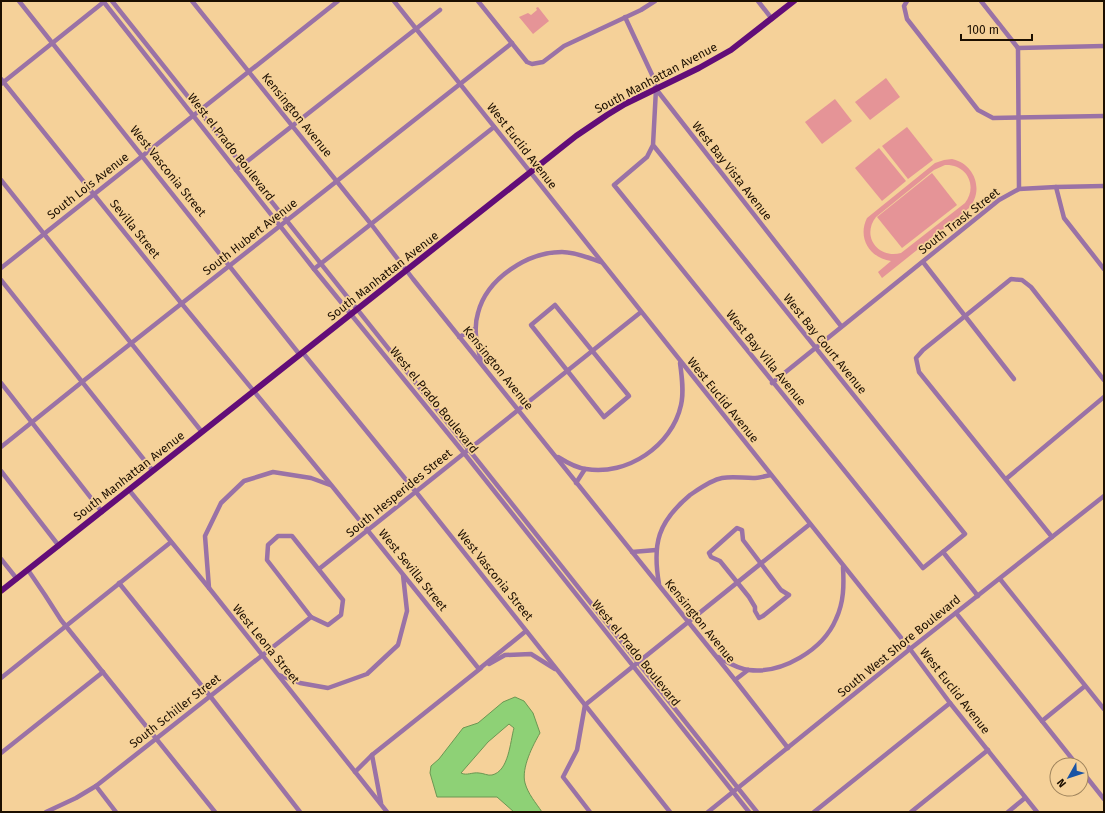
<svg xmlns="http://www.w3.org/2000/svg" width="1105" height="813" font-family="'Fira Sans',sans-serif">
  <rect width="100%" height="100%" fill="#f5d199"/>
  <g fill="#e59497" fill-rule="evenodd">
    <path d="M538,7L549,21L533,34L519,17L528,13L531,15L537,10L536,8Z"/>
    <path d="M886,78L900,97L870,120L855,102Z"/>
    <path d="M835,99L852,121L822,144L805,122Z"/>
    <path d="M907,127L933,160L908,179L882,146Z"/>
    <path d="M879,148L906,181L882,201L855,168Z"/>
    <path d="M952,159C976,164 985,193 967,210L882,278L878,272L891,261C870,258 857,238 867,218L935,163L944,160ZM945,165C967,164 978,186 965,203L901,253C878,259 861,236 876,217L934,170Z"/>
    <path d="M932,173L957,205L902,248L877,217Z"/>
  </g>
  <path fill="#8ed176" stroke="#6c9753" fill-rule="evenodd" d="M515,697L524,701L533,713L540,733C533,745 521,768 525,783C528,794 536,803 542,812H514L497,797H437L430,773L431,766L439,759L463,728L478,723L503,702ZM509,724L514,728C510,742 509,771 492,775C488,776 483,773 479,773C472,772 467,776 461,773L488,742Z"/>
  <g fill="none" stroke-linecap="round" stroke-linejoin="round">
    <g stroke="#9a72a6" stroke-width="4.5">
      <path d="M19,1L300,355"/>
      <path d="M103,1L314,269L464,453L749,812"/>
      <path d="M112,1C329,270 542,542 757,812"/>
      <path d="M192,1L371,224L413,279L735,680L788,748"/>
      <path d="M394,1L910,649L950,703L1037,812"/>
      <path d="M478,1L527,62L532,64L543,62L564,46L641,10L655,1"/>
      <path d="M758,1L772,19"/>
      <path d="M907,1L904,6L907,19L978,110L993,118L1104,116"/>
      <path d="M981,1L1018,48"/>
      <path d="M625,17L654,79L656,89L841,326"/>
      <path d="M1018,48L1019,189"/>
      <path d="M1018,48L1104,46"/>
      <path d="M1,79L182,304L332,486L479,669L526,631"/>
      <path d="M1,84L105,1"/>
      <path d="M653,145L647,157L614,185L923,568L965,534L653,145L656,89"/>
      <path d="M236,170L440,10"/>
      <path d="M1,180L202,432"/>
      <path d="M1056,187L1064,218L1104,269"/>
      <path d="M923,262L1014,379"/>
      <path d="M1,268L338,1"/>
      <path d="M314,269L494,127"/>
      <path d="M1,280L153,471"/>
      <path d="M555,305L629,396L604,417L531,325Z"/>
      <path d="M459,337L475,329"/>
      <path d="M303,353L416,492L670,812"/>
      <path d="M481,361C477,345 473,329 478,313C487,278 528,252 562,252C575,252 589,258 601,262"/>
      <path d="M1,383L102,512"/>
      <path d="M772,383L999,200L1019,189L1056,187L1104,186"/>
      <path d="M1,447L82,382L512,43"/>
      <path d="M558,457C566,462 576,468 586,469C627,476 672,446 681,405C684,392 682,377 680,363"/>
      <path d="M1,471L59,546"/>
      <path d="M1006,479L1104,397"/>
      <path d="M576,483L585,469"/>
      <path d="M129,490L209,588L387,812"/>
      <path d="M737,528L742,530L743,540L781,590L789,595L763,616L759,618L755,611V607L749,597L720,561L711,557L709,553Z"/>
      <path d="M278,536H292L343,600L341,615L328,625L311,617L267,560L268,545Z"/>
      <path d="M1052,537L919,372L916,358L923,350L1011,279L1022,280L1031,287L1104,380"/>
      <path d="M632,552L656,550"/>
      <path d="M943,552L978,596"/>
      <path d="M1,559L17,579"/>
      <path d="M319,569L641,312"/>
      <path d="M28,570L45,595L61,620L215,812"/>
      <path d="M1000,579L1104,709"/>
      <path d="M119,583L210,696L300,812"/>
      <path d="M659,584C652,543 658,522 690,495C699,489 711,480 722,478C733,476 742,478 753,478C759,478 765,476 771,475"/>
      <path d="M209,588L205,536L221,503L244,481L273,472L311,478L330,485"/>
      <path d="M956,613L1077,765"/>
      <path d="M718,657C727,662 738,669 749,670C782,674 823,650 836,619C844,602 844,585 843,567"/>
      <path d="M489,664L505,655L531,654L555,669"/>
      <path d="M279,675L300,683L328,688L367,674L398,645L407,611L403,575"/>
      <path d="M1,678L171,542"/>
      <path d="M735,680L748,670"/>
      <path d="M1042,721L1085,686"/>
      <path d="M1,753L103,672"/>
      <path d="M1081,770L1104,799"/>
      <path d="M355,772L372,755"/>
      <path d="M96,786L116,812"/>
      <path d="M381,803L372,755L481,668"/>
      <path d="M46,812L76,798L96,786L311,617"/>
      <path d="M590,812L563,777L577,750L585,705L810,524"/>
      <path d="M708,812L910,649L1104,496"/>
      <path d="M814,812L950,703"/>
      <path d="M911,812L988,750"/>
      <path d="M1008,812L1025,798"/>
    </g>
    <path stroke="#620d78" stroke-width="6" d="M1,591L576,136L607,115L625,104L699,68L731,50L794,1"/>
  </g>
  <g text-anchor="middle" stroke-width="3.5" stroke-linejoin="round" paint-order="stroke">
    <g font-size="12" fill="#1c0f00" stroke="#f5d199">
      <text transform="translate(656 78) rotate(-28)" y="4">South Manhattan Avenue</text>
      <text transform="translate(297 115) rotate(51)" y="4">Kensington Avenue</text>
      <text transform="translate(522 146) rotate(52)" y="4">West Euclid Avenue</text>
      <text transform="translate(231 147) rotate(52)" y="4">West el Prado Boulevard</text>
      <text transform="translate(168 171) rotate(51)" y="4">West Vasconia Street</text>
      <text transform="translate(732 171) rotate(52)" y="4">West Bay Vista Avenue</text>
      <text transform="translate(88 186) rotate(-38)" y="4">South Lois Avenue</text>
      <text transform="translate(959 221) rotate(-38)" y="4">South Trask Street</text>
      <text transform="translate(135 229) rotate(51)" y="4">Sevilla Street</text>
      <text transform="translate(250 237) rotate(-38)" y="4">South Hubert Avenue</text>
      <text transform="translate(383 276) rotate(-38)" y="4">South Manhattan Avenue</text>
      <text transform="translate(825 344) rotate(51)" y="4">West Bay Court Avenue</text>
      <text transform="translate(766 358) rotate(51)" y="4">West Bay Villa Avenue</text>
      <text transform="translate(498 368) rotate(51)" y="4">Kensington Avenue</text>
      <text transform="translate(434 400) rotate(51)" y="4">West el Prado Boulevard</text>
      <text transform="translate(723 400) rotate(51)" y="4">West Euclid Avenue</text>
      <text transform="translate(129 476) rotate(-38)" y="4">South Manhattan Avenue</text>
      <text transform="translate(399 493) rotate(-39)" y="4">South Hesperides Street</text>
      <text transform="translate(413 570) rotate(51)" y="4">West Sevilla Street</text>
      <text transform="translate(495 575) rotate(51)" y="4">West Vasconia Street</text>
      <text transform="translate(700 621) rotate(51)" y="4">Kensington Avenue</text>
      <text transform="translate(266 644) rotate(51)" y="4">West Leona Street</text>
      <text transform="translate(899 646) rotate(-39)" y="4">South West Shore Boulevard</text>
      <text transform="translate(636 653) rotate(51)" y="4">West el Prado Boulevard</text>
      <text transform="translate(955 691) rotate(52)" y="4">West Euclid Avenue</text>
      <text transform="translate(175 711) rotate(-38)" y="4">South Schiller Street</text>
    </g>
  </g>
  <rect width="1105" height="813" fill="none" stroke="#1c0f00" stroke-width="4"/>
  <g transform="translate(1069 777) rotate(231)"><circle r="19" fill="#f5d199" stroke="#9e835c"/>
  <path d="M0-3L7 15L0 10L-7 15Z" fill="#1954a5"/>
  <text y="-6" font-size="11" font-weight="bold" text-anchor="middle" fill="#1c0f00">N</text>
  </g>
  <path d="M961 34v6h71v-6" fill="none" stroke="#1c0f00" stroke-width="2"/>
  <text x="967" y="34" font-size="12" fill="#1c0f00" stroke="#f5d199" stroke-width="3" paint-order="stroke">100 m</text>
</svg>
